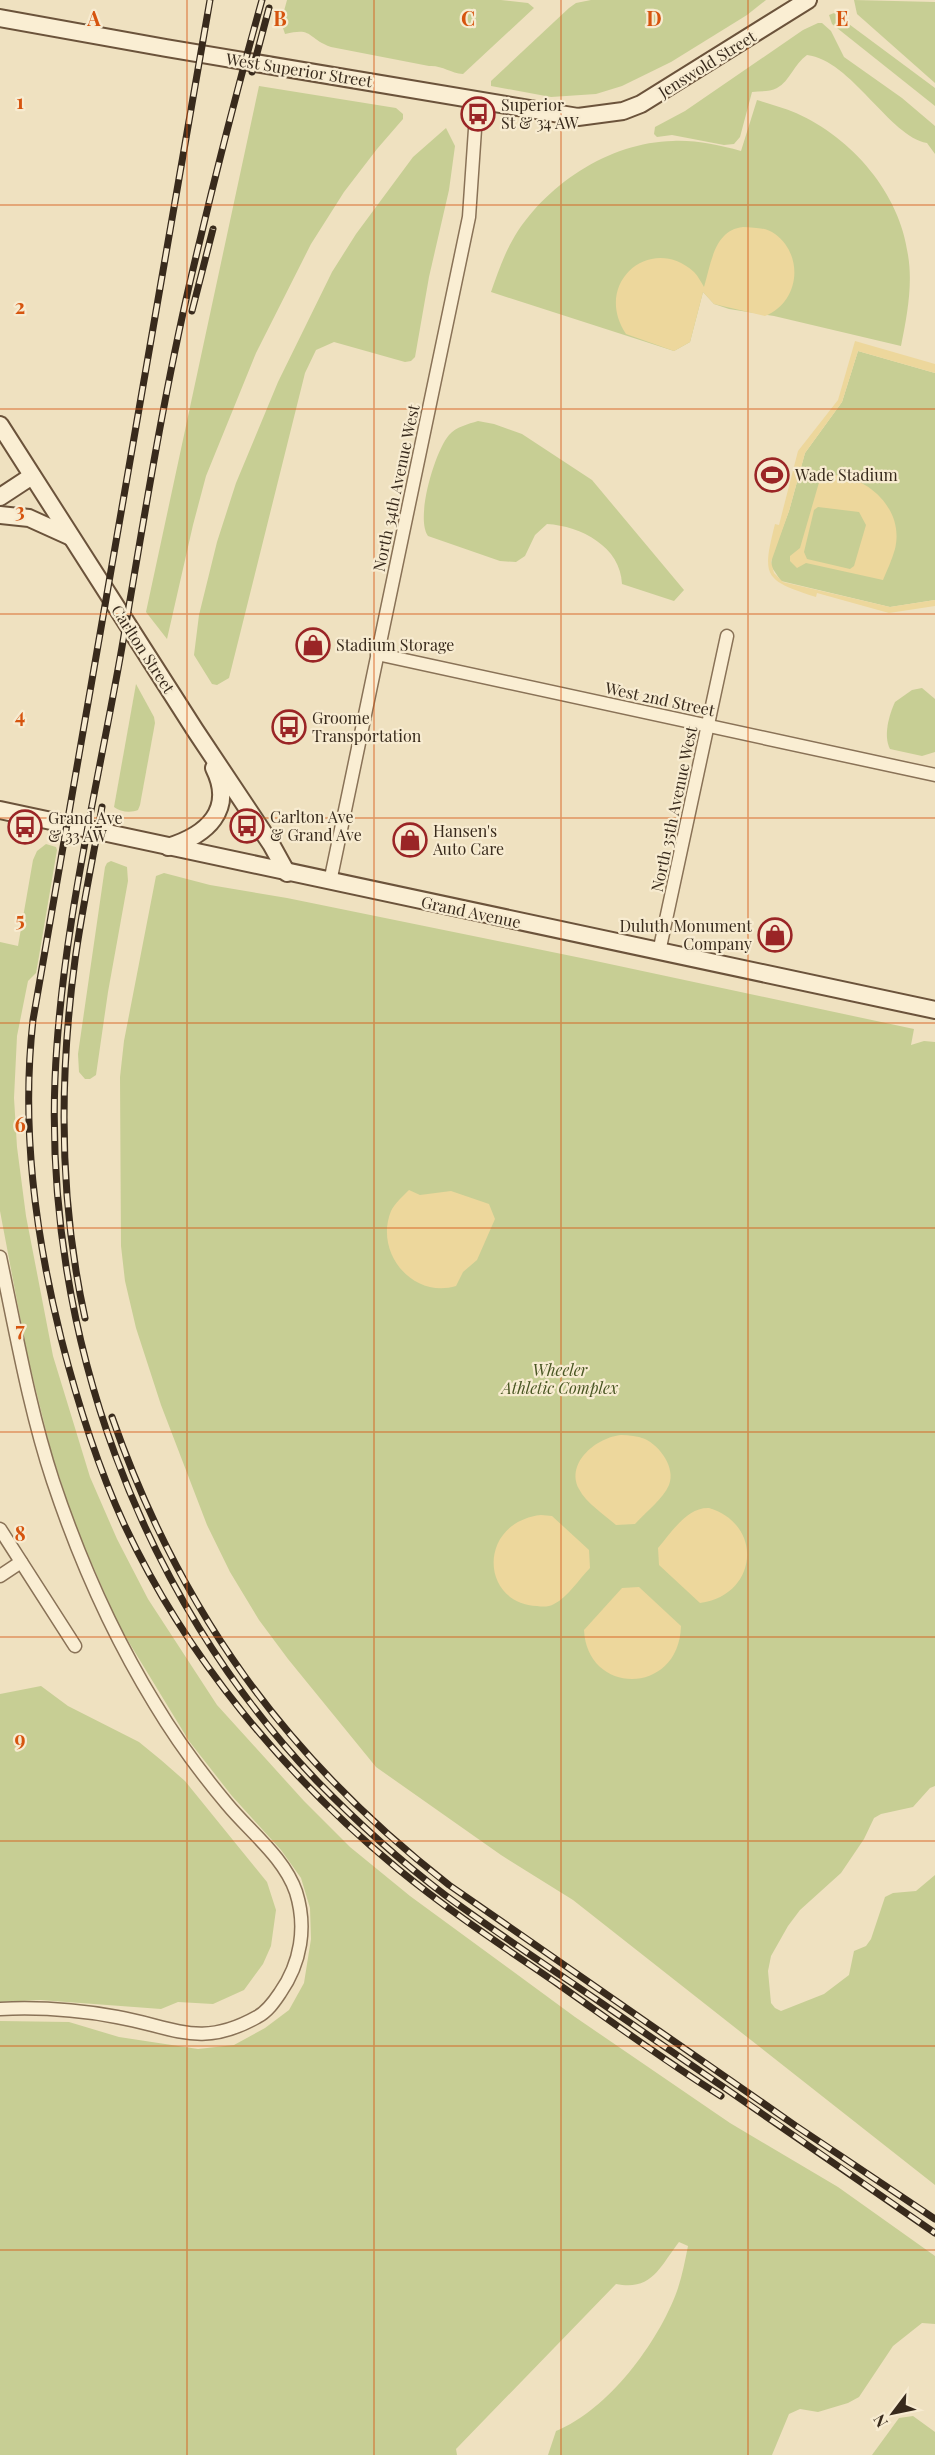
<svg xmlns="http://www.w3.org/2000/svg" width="935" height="2455" font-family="'Playfair Display',serif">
  <rect width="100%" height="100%" fill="#efe1c0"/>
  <g fill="#c7ce94">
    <path d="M287,0H501L528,3L534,8L463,74C450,73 442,65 429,66L331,47C306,38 314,27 285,34L281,22Z"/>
    <path d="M591,0H766L747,15L671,62L622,86L596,94L551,97L491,86V81L569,8L576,3Z"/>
    <path d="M854,0L935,2V83L857,14Z"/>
    <path d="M834,13L935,88V106L832,24L829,15Z"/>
    <path d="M818,23H822L831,31L844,57L902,98L935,126V154L927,143C890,137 851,60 807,55C794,64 790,81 777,88C770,92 760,91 752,92L740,137L734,144L724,145L672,135L657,137L654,134L655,127L685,111L803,30Z"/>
    <path d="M259,86L396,108L403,114V119L377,149L344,192L311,244L256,353L206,476L193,525L167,639L146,612Z"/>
    <path d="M757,100C770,104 784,108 796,113C852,138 900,193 908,255C913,284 907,316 901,346L774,316L729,309L714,304L703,292L690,342L674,351L491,292C497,275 503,257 512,241C543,186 609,142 673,141C696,140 718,145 741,151Z"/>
    <path d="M446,128L455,146L449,190L429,277L415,357L411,361L405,362L334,342L316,350L305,373L229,678L217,685L212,684L194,655L199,615L217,542L236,483L278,382L332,272L356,234L413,157Z"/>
    <path d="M858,351L935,373V600L890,607L781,581L771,566L772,556L789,511L805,453L842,402Z"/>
    <path d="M478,421L494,424L522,434L592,480L684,590L674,601L622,584C621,547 581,526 547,524L535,535L525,556L516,562L500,561L428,536C415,518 435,451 449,435C456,427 468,424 478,421Z"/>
    <path d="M136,684L154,717L155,723L140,805L138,810C131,813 120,812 114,807Z"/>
    <path d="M922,688L935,699V752L922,756L890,749C883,736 889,715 895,702L912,690Z"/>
    <path d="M46,844L56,847L57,850L38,962L36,973L28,981L17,1036L14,1098L17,1147L26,1216L53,1356L90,1477L117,1539L148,1599L217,1705L304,1801L350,1847L410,1896L575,2017L730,2123L838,2187L935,2256V2324L922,2323L893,2346L859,2397L848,2403L818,2412L800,2409L789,2414L772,2455H548L556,2431C608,2410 658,2343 677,2291C682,2277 685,2261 688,2246L679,2242C659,2268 652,2291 616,2284L456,2449L457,2455H0V2021L69,2022L119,2037L198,2049L234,2045L265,2028L289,2010L304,1983L311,1939L310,1908L301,1878L281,1850L232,1796L189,1741L119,1626L75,1525L51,1451L27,1354L0,1211V942L18,946L33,860L37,851Z"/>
    <path d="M111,861L127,867L128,881L108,992L96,1075L90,1079H85L79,1072L78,1054L105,867L107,863Z"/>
    <path d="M164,873L210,885L287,898L591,960L914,1029L911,1045L924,1041L935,1042V1786L930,1788L913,1807L881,1814L874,1818L864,1839L841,1873L800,1910L788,1926L771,1956L768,1971L771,2003L775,2008L781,2011L824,1994L849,1975L854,1951L866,1946L871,1939L885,1897L893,1893L916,1891L935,1875V2185L573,1900L501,1855L376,1767L288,1659L259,1620L230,1572L207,1525L161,1405L136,1328L125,1281L121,1246L120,1077L124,1041L156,876Z"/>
    <path d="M41,1686L68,1706L139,1742L161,1760L185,1781L267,1882L276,1910L271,1946L263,1964L244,1990L213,2004L178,2002L161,2009L40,2000L0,2002V1694Z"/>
    <path d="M913,2416L935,2432V2455H872L899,2418Z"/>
  </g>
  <g fill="#edd79c" fill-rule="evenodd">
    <path d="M743,227C754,228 766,227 775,234C805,256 799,303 765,316L714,304L703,292L690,342L674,351L626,334C592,283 651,233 694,272C698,276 701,282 704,287C711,264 714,230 743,227Z"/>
    <path d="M855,341L935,364V373L858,351L842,402L805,453L789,511L771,562L774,573L783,582L890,607L935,600V606L889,613L817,593L816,597C763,580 762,576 775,524L779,525L798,451L838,400Z"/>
    <path d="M839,475C873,481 904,512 895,549C892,560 887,570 883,580L806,563L797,568L790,561V556L800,548L820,479L828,476ZM818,507L859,512L866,525L854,566L850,569L807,559L804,552L814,510Z"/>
    <path d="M409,1190L420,1195L451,1191L489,1204L495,1219L477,1260L463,1272L456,1286C413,1299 374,1253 391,1211C395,1203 403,1196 409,1190Z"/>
    <path d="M621,1435C629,1435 637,1436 645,1439C660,1446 676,1468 669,1485C663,1499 646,1512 635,1524L616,1525C605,1515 586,1503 579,1489C565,1462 598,1437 621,1435Z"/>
    <path d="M709,1508C765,1525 757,1596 700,1603L659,1565L658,1548C671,1533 687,1507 709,1508Z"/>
    <path d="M541,1515L552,1516L589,1550L590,1568C579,1579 568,1597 554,1604C549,1607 543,1607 537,1606C479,1603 478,1522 541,1515Z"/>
    <path d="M639,1587L681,1626C679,1696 587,1696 584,1630L622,1588Z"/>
  </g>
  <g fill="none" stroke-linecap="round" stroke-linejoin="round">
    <defs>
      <g id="street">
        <path d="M377,654L935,775"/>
        <path d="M330,882L469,217L477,100"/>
        <path d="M659,952L727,636"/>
        <path d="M0,1257C16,1332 29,1408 53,1481C79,1559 112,1634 155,1704C176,1739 201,1773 227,1804C250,1832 284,1857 296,1892C307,1927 301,1963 280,1993C274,2002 267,2012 257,2017C200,2049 174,2027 117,2017C79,2010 39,2007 0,2009"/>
        <path d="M0,1529L75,1646"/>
        <path d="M0,1576L21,1562"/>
      </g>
      <g id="secondary">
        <path d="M0,18L166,48L578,117L623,111L641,104L808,0"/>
        <path d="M0,425L195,730L271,844L287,873"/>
        <path d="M0,497L32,476"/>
        <path d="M0,515L29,518L71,537"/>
        <path d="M0,810L935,1010"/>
        <path d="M168,847C207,835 235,810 214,768"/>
      </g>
    </defs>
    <use href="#street" stroke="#897257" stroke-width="15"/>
    <use href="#secondary" stroke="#6b533b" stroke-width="20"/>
    <use href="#street" stroke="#faeed3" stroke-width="12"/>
    <use href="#secondary" stroke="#faeed3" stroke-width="16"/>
    <defs>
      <g id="rail">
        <path d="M210,0L33,1020C21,1127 35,1233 61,1338C77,1401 97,1465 124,1524C186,1657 285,1776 398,1869C449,1911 504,1947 558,1984C612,2022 665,2061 721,2096"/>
        <path d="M262,0C236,93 212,188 190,282C162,403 143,525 122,647C97,790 61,933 55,1079C45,1333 139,1595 316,1780C356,1821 399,1860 445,1895C494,1931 546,1965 597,2000C710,2078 823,2155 935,2233"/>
        <path d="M252,72L269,8"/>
        <path d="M192,311L213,229"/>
        <path d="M85,1318C59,1200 59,1079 75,960C82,909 93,858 102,807"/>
        <path d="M112,1417C180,1612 286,1758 449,1885L796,2126L935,2219"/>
      </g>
    </defs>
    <use href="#rail" stroke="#382a1c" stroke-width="7"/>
    <use href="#rail" stroke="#f7ebd0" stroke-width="4.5" stroke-dasharray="14" stroke-linecap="butt"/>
  </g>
  <path fill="none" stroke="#d6540e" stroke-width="1.5" stroke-opacity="0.55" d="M187,0V2455M374,0V2455M561,0V2455M748,0V2455M0,205H935M0,409H935M0,614H935M0,818H935M0,1023H935M0,1228H935M0,1432H935M0,1637H935M0,1841H935M0,2046H935M0,2250H935"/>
  <defs>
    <symbol id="bus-ring" viewBox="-11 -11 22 22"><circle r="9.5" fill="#f7ebd0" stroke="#9a2526" stroke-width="1.5"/><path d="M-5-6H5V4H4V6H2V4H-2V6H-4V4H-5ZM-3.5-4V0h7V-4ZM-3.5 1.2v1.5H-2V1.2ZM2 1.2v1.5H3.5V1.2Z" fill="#9a2526"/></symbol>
    <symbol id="stadium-ring" viewBox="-11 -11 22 22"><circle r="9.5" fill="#f7ebd0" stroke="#9a2526" stroke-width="1.5"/><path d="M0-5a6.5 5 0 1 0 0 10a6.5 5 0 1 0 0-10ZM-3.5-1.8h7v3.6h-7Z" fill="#9a2526"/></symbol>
    <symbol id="shop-ring" viewBox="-11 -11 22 22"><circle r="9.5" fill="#f7ebd0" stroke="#9a2526" stroke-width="1.5"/><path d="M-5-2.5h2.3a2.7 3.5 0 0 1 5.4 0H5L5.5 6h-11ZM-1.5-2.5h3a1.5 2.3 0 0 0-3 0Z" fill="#9a2526"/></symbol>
  </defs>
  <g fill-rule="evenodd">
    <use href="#bus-ring" x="459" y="95" width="38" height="38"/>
    <use href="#stadium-ring" x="753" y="456" width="38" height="38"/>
    <use href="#shop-ring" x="294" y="626" width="38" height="38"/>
    <use href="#bus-ring" x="270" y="708" width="38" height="38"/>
    <use href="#bus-ring" x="228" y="807" width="38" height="38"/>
    <use href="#bus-ring" x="6" y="808" width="38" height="38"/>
    <use href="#shop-ring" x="391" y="821" width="38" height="38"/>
    <use href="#shop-ring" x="756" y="916" width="38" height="38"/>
  </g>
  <g text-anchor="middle" stroke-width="4.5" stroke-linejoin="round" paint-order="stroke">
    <g font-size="16" fill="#382a1c" stroke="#f7ebd0">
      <text transform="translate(707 64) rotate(-32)" y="6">Jenswold Street</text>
      <text transform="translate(299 70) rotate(9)" y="6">West Superior Street</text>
      <text transform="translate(396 488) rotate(-78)" y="6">North 34th Avenue West</text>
      <text transform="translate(143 649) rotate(57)" y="6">Carlton Street</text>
      <text transform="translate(660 699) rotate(12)" y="6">West 2nd Street</text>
      <text transform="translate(674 809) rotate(-78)" y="6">North 35th Avenue West</text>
      <text transform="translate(471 912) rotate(12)" y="6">Grand Avenue</text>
    </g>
    <g font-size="16" fill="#382a1c" stroke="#f7ebd0" text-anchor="start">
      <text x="501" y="111">Superior<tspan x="501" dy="18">St &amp; 34 AW</tspan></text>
      <text x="795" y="481">Wade Stadium</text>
      <text x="336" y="651">Stadium Storage</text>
      <text x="312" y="724">Groome<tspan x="312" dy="18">Transportation</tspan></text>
      <text x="270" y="823">Carlton Ave<tspan x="270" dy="18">&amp; Grand Ave</tspan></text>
      <text x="48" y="824">Grand Ave<tspan x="48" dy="18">&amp; 33 AW</tspan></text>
      <text x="433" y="837">Hansen's<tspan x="433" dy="18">Auto Care</tspan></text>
      <text x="752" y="932" text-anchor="end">Duluth Monument<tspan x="752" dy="18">Company</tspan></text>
    </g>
    <g font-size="16" font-style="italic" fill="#485522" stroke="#f7ebd0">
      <text x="560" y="1376">Wheeler<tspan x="560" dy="18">Athletic Complex</tspan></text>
    </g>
  </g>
  <g font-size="20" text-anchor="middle" font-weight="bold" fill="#d6540e" stroke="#f7ebd0" stroke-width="4.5" stroke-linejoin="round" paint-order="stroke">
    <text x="94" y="26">A</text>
    <text x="280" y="26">B</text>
    <text x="468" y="26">C</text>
    <text x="654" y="26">D</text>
    <text x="842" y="26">E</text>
    <text x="20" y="109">1</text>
    <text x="20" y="314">2</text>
    <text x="20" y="518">3</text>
    <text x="20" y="723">4</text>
    <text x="20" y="927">5</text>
    <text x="20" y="1132">6</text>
    <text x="20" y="1337">7</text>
    <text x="20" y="1541">8</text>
    <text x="20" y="1746">9</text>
  </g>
  <g transform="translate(893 2413) rotate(238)" stroke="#f7ebd0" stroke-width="4.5" paint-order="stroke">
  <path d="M0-4.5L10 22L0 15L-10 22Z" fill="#382a1c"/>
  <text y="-9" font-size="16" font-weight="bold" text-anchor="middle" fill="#382a1c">N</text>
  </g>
</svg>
